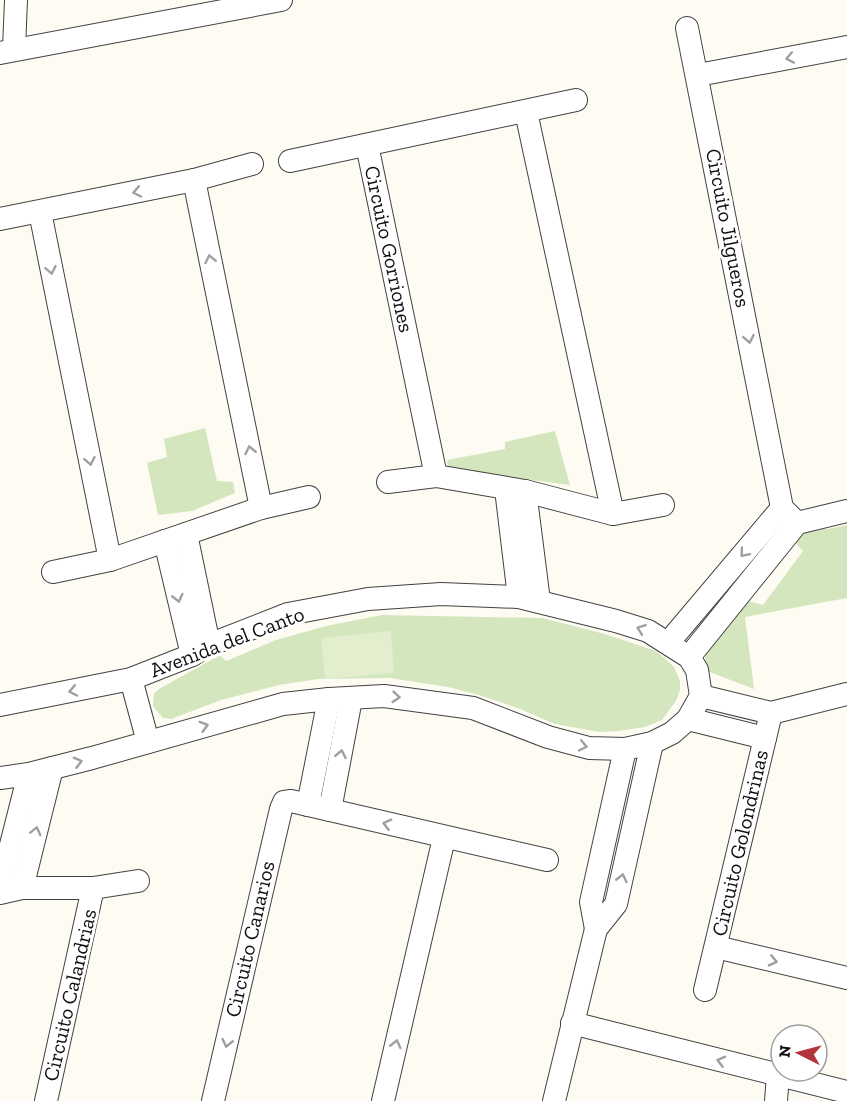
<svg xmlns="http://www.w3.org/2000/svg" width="847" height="1101" font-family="'Zilla Slab',serif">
  <rect width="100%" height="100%" fill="#fefbf2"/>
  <g fill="#d3e6be">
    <path d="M205,428L217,481L233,482L235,493L192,511L158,515L147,463L167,457L164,439Z"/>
    <path d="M555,431L570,485L448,469L447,460L505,449V442Z"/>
    <path d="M847,525V598L745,617L754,689L707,671L704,647L748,601L763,605L803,551L793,540L801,530L828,529Z"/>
    <path d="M382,615L542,618L605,634L656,651L674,667L680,681V690L676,701L662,720L645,727L619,731L599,732L555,724L520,709L479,695L448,687L390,678L318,679L279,685L221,700L171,719L163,718L153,706L154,693L159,689L220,655L226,661L276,640L326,626Z"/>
  </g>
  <path fill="#e3eecf" d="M391,631L394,673L325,679L321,638Z"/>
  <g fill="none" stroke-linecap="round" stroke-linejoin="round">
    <defs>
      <g id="street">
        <path d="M687,28L782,508L797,523"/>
        <path d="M14,49L16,0"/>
        <path d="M0,53L281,0"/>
        <path d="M698,75L847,47"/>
        <path d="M526,112L613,514"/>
        <path d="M367,145L436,476"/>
        <path d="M290,161L576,100"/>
        <path d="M194,180L261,508"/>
        <path d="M40,212L110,560"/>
        <path d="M0,219L194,180L252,164"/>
        <path d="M388,482L436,476L525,491L613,514L663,505"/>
        <path d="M506,489L519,597"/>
        <path d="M525,491L539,601"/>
        <path d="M186,534L209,645"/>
        <path d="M165,541L192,655"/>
        <path d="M53,572L110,560L261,508L309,497"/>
        <path d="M668,643L782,508"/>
        <path d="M689,657L797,523L847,511"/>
        <path d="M131,679L148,742"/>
        <path d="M701,696L771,713L847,694"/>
        <path d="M0,705L131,679L192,655L209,645L288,614L368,599L441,594L519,597L616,621L648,631L689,657L697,670L701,696L688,719L672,733L652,743L625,749L589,748L548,737L473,708L384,696L329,699L283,704L92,758L29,774L0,778"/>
        <path d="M688,719L765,738"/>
        <path d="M308,805L329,699"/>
        <path d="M330,810L351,699"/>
        <path d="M0,888L29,774"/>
        <path d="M22,888L52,768"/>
        <path d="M0,893L22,888H93L138,881"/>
        <path d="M596,929L591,902L625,749"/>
        <path d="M716,947L847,978"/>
        <path d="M705,990L771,713"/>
        <path d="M572,1023L847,1092"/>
        <path d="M46,1101L93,888"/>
        <path d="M213,1101L281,809L284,802L291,801L547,860"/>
        <path d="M383,1101L444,838"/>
        <path d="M554,1101L596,929L616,904L652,743"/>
        <path d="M776,1101L778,1075"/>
      </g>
    </defs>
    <use href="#street" stroke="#424242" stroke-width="24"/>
    <use href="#street" stroke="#fff" stroke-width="22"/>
  </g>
  <defs><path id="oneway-chevron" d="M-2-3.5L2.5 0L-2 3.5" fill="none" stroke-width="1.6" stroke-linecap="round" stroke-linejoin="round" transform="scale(1.5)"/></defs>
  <g stroke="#9f9f9f">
    <use href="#oneway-chevron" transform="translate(790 58) rotate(169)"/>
    <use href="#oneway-chevron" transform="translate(137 192) rotate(168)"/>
    <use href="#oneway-chevron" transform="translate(210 259) rotate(-102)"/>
    <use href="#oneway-chevron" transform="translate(51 270) rotate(79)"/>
    <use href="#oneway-chevron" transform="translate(749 339) rotate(79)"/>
    <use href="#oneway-chevron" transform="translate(250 450) rotate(-102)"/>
    <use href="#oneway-chevron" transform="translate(90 461) rotate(79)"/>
    <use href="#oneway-chevron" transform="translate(744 553) rotate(130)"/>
    <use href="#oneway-chevron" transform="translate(178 598) rotate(77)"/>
    <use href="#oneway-chevron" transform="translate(641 629) rotate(-160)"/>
    <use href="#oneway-chevron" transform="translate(73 691) rotate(168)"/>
    <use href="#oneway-chevron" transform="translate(396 697) rotate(5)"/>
    <use href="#oneway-chevron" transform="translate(204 726) rotate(-16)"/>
    <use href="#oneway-chevron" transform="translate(583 746) rotate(12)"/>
    <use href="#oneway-chevron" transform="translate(341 754) rotate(-79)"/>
    <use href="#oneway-chevron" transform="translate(78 762) rotate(-14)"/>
    <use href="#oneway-chevron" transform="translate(387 824) rotate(-166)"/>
    <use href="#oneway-chevron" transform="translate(36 831) rotate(-76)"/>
    <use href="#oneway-chevron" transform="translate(622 878) rotate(-77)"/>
    <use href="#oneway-chevron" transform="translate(773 961) rotate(13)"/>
    <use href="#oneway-chevron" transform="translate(227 1043) rotate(103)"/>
    <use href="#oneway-chevron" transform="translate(396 1044) rotate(-77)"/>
    <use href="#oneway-chevron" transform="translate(721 1061) rotate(-166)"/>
  </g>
  <g text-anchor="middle" stroke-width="6" stroke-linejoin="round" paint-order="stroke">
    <g font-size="21" fill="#0f0f0f" stroke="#fff">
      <text transform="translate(728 228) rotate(79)" y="7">Circuito Jilgueros</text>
      <text transform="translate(389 249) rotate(78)" y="7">Circuito Gorriones</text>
      <text transform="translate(227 642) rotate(-21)" y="7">Avenida del Canto</text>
      <text transform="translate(740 843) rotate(-77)" y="7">Circuito Golondrinas</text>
      <text transform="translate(250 939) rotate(-77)" y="7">Circuito Canarios</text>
      <text transform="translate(70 995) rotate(-77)" y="7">Circuito Calandrias</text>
    </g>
  </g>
  <g transform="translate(799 1053) rotate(276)"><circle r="28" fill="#ffffff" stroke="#9f9f9f" stroke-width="1.5"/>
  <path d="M0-4.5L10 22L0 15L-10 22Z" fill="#b3333a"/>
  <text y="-9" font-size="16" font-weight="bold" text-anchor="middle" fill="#0f0f0f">N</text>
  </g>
</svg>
